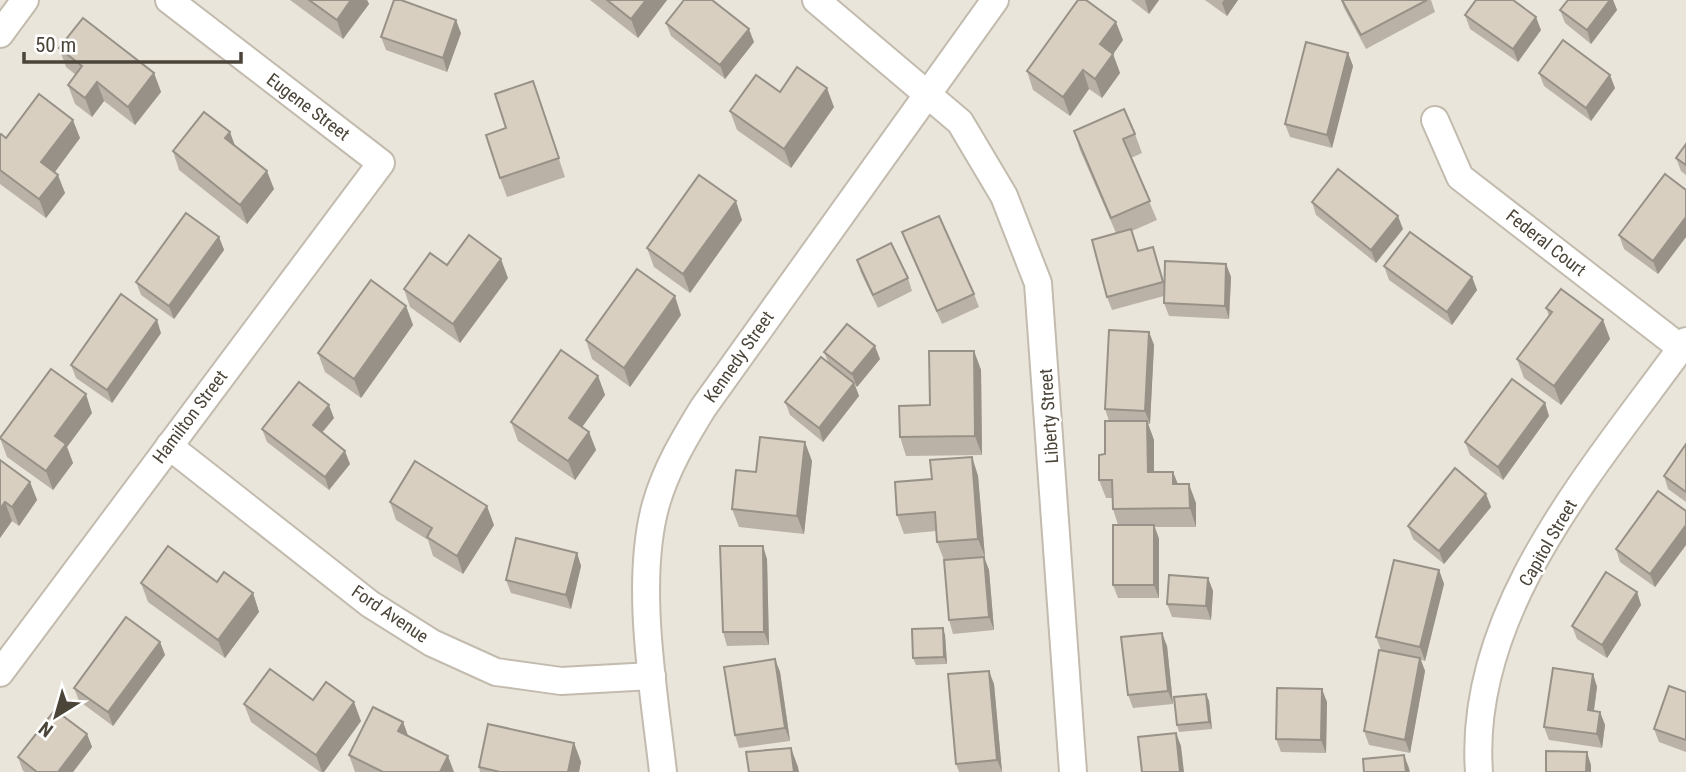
<svg xmlns="http://www.w3.org/2000/svg" width="1686" height="772" font-family="'Roboto Condensed',sans-serif">
  <rect width="100%" height="100%" fill="#f6f3ec"/>
  <rect fill="#eae5da" x="0" y="0" width="1686" height="772"/>
  <g fill="none" stroke-linecap="round" stroke-linejoin="round">
    <defs>
      <g id="minor">
        <path d="M816,0L960,122L1004,196L1038,283L1073,772"/>
        <path d="M0,34L25,0"/>
        <path d="M1435,120L1460,177L1681,348"/>
        <path d="M169,446L370,604L432,643L496,672L561,681L652,676"/>
        <path d="M0,673L381,163L169,0"/>
        <path d="M663,772C654,692 634,582 656,504C666,469 684,439 703,408L995,0"/>
        <path d="M1479,772C1467,609 1597,465 1686,341"/>
      </g>
    </defs>
    <use href="#minor" stroke="#c2bbae" stroke-width="30"/>
    <use href="#minor" stroke="#fff" stroke-width="26"/>
  </g>
  <g fill="#bab2a6">
    <path d="M290,0H367L369,4L343,39Z"/>
    <path d="M590,0H667L638,38Z"/>
    <path d="M1131,0H1159L1149,14Z"/>
    <path d="M1205,0H1238L1227,16Z"/>
    <path d="M1341,0H1431L1435,12L1366,49L1344,8Z"/>
    <path d="M1568,0H1613L1617,10L1591,44L1565,23L1560,10Z"/>
    <path d="M1465,15L1541,30L1518,62L1470,29Z"/>
    <path d="M666,23L754,42L725,79L671,36Z"/>
    <path d="M461,33L447,72L386,50L381,37Z"/>
    <path d="M1123,40L1113,54L1120,73L1102,98L1089,89L1070,116L1033,90L1027,71Z"/>
    <path d="M59,48L154,73L161,92L135,125L104,101L92,117L75,104L68,85L76,75L66,67Z"/>
    <path d="M1348,53L1353,66L1332,148L1290,137L1285,124Z"/>
    <path d="M1539,73L1615,88L1591,121L1544,86Z"/>
    <path d="M533,81L565,177L507,197L500,178Z"/>
    <path d="M834,107L791,168L737,130L730,111Z"/>
    <path d="M1074,131L1135,134L1142,153L1131,158L1157,220L1132,231L1139,251L1153,247L1165,284L1226,264L1231,277L1229,319L1169,316L1164,303V296L1112,310L1107,297L1116,233L1080,150Z"/>
    <path d="M0,135L6,138H80L55,172L65,193L46,218L0,184Z"/>
    <path d="M1686,144V175L1681,171L1676,158Z"/>
    <path d="M234,145L274,189L247,224L179,170L173,151Z"/>
    <path d="M1686,190V237L1658,274L1624,249L1619,235Z"/>
    <path d="M1312,202L1403,229L1376,263L1316,215Z"/>
    <path d="M742,220L690,293L654,267L647,248Z"/>
    <path d="M902,232L974,294L979,307L942,324L907,245Z"/>
    <path d="M219,237L224,250L174,319L141,295L136,282Z"/>
    <path d="M857,260L908,278L912,291L878,308L861,273Z"/>
    <path d="M447,265L508,278L460,343L410,307L404,289Z"/>
    <path d="M1384,266L1472,277L1477,290L1452,325L1389,280Z"/>
    <path d="M406,306L413,325L361,398L325,372L318,353Z"/>
    <path d="M1546,308L1603,320L1610,339L1561,405L1524,378L1517,359L1549,316Z"/>
    <path d="M681,315L630,387L592,359L586,340Z"/>
    <path d="M1149,332L1154,345L1150,424H1148L1154,440V472H1173L1178,484L1196,503V527H1155L1159,539V598H1118L1113,585L1118,525L1113,509L1112,498H1106L1099,480L1105,454L1109,421L1105,409Z"/>
    <path d="M161,333L112,403L76,378L71,365Z"/>
    <path d="M974,351L981,370L982,455L906,456L900,437L930,405Z"/>
    <path d="M824,352L880,359L857,387L855,385L859,396L823,442L790,415L785,402L829,364Z"/>
    <path d="M598,376L605,395L582,427L589,432L596,450L575,480L518,441L511,422Z"/>
    <path d="M1545,403L1549,416L1503,480L1470,455L1465,442Z"/>
    <path d="M92,413L67,447L73,463L53,490L7,457L0,438Z"/>
    <path d="M334,418L322,433L350,464L329,490L267,442L262,429Z"/>
    <path d="M1686,444V502L1668,489L1664,476Z"/>
    <path d="M972,457L978,476L985,557L984,558L989,570L994,630L953,634L949,620L944,560L937,542L936,531L904,534L897,515L932,479Z"/>
    <path d="M0,460L30,482L37,500L19,526L12,521L0,538Z"/>
    <path d="M812,461L804,534L739,527L732,509L756,472Z"/>
    <path d="M1486,494L1491,507L1444,564L1413,539L1408,526Z"/>
    <path d="M390,502L494,525L463,574L433,556L428,540L396,520Z"/>
    <path d="M1686,511V545L1655,587L1620,562L1616,549Z"/>
    <path d="M577,553L581,566L571,609L511,593L506,580Z"/>
    <path d="M767,559L769,645L727,646L723,632Z"/>
    <path d="M1439,570L1444,584L1425,661L1421,660L1425,671L1410,753L1369,745L1364,731L1381,650L1376,637Z"/>
    <path d="M1208,578L1213,591L1211,620L1172,617L1167,604Z"/>
    <path d="M217,582L253,593L259,612L225,658L148,602L141,583Z"/>
    <path d="M1637,592L1641,605L1607,658L1577,639L1572,626Z"/>
    <path d="M945,635L947,664L916,665L913,658Z"/>
    <path d="M160,642L165,655L113,726L79,701L74,688Z"/>
    <path d="M1167,646L1173,704L1133,708L1128,695Z"/>
    <path d="M775,659L780,672L790,741L739,748L735,735Z"/>
    <path d="M1593,674L1597,687L1594,711L1600,712L1605,725L1602,748L1549,740L1544,727Z"/>
    <path d="M994,684L1002,772H959L956,764Z"/>
    <path d="M1686,692V752L1659,742L1654,729Z"/>
    <path d="M1206,694L1209,701L1212,729L1179,732L1177,725Z"/>
    <path d="M313,700L361,721L324,772H320L251,722L244,704Z"/>
    <path d="M1327,702L1326,753L1281,752L1276,739Z"/>
    <path d="M403,722L408,736L454,772H355L349,755Z"/>
    <path d="M87,734L92,747L73,772H25L23,771L18,757Z"/>
    <path d="M574,743L581,762L579,772H480L479,767Z"/>
  </g>
  <g fill="#979187">
    <path d="M351,0H367L369,4L343,39L337,20Z"/>
    <path d="M646,0H667L638,38L631,19Z"/>
    <path d="M1145,0H1159L1149,14Z"/>
    <path d="M1224,0H1238L1227,16L1222,3Z"/>
    <path d="M1610,0H1613L1617,10L1591,44L1587,30Z"/>
    <path d="M1536,17L1541,30L1518,62L1513,49Z"/>
    <path d="M456,20L461,33L447,72L443,58Z"/>
    <path d="M1116,22L1123,40L1107,63L1100,44Z"/>
    <path d="M749,29L754,42L725,79L720,65Z"/>
    <path d="M1348,53L1353,66L1332,148L1327,135Z"/>
    <path d="M1113,54L1120,73L1102,98L1095,79Z"/>
    <path d="M1083,70L1089,89L1070,116L1063,97Z"/>
    <path d="M154,73L161,92L135,125L128,107Z"/>
    <path d="M1610,75L1615,88L1591,121L1586,108Z"/>
    <path d="M97,82L104,101L92,117L85,98Z"/>
    <path d="M827,88L834,107L791,168L784,149Z"/>
    <path d="M73,120L80,138L48,181L41,162Z"/>
    <path d="M230,132L237,151L225,138Z"/>
    <path d="M267,171L274,189L247,224L240,205Z"/>
    <path d="M58,175L65,193L46,218L39,199Z"/>
    <path d="M736,201L742,220L690,293L683,274Z"/>
    <path d="M1398,216L1403,229L1376,263L1371,250Z"/>
    <path d="M1686,217V237L1658,274L1653,261Z"/>
    <path d="M219,237L224,250L174,319L169,306Z"/>
    <path d="M501,259L508,278L460,343L453,324Z"/>
    <path d="M1226,264L1231,277L1229,319L1225,306Z"/>
    <path d="M1472,277L1477,290L1452,325L1447,312Z"/>
    <path d="M675,296L681,315L630,387L624,368Z"/>
    <path d="M406,306L413,325L361,398L354,379Z"/>
    <path d="M157,320L161,333L112,403L107,390Z"/>
    <path d="M1603,320L1610,339L1561,405L1554,386Z"/>
    <path d="M1149,332L1154,345L1150,424L1145,411Z"/>
    <path d="M875,346L880,359L857,387L852,374Z"/>
    <path d="M974,351L981,370L982,455L975,436Z"/>
    <path d="M598,376L605,395L575,437L569,418Z"/>
    <path d="M854,383L859,396L823,442L819,428Z"/>
    <path d="M86,394L92,413L67,447L73,463L53,490L46,471L55,436Z"/>
    <path d="M1545,403L1549,416L1503,480L1498,467Z"/>
    <path d="M329,405L334,418L317,438L313,425Z"/>
    <path d="M1147,421L1154,440V490L1148,472Z"/>
    <path d="M589,432L596,450L575,480L568,461Z"/>
    <path d="M805,442L812,461L804,534L797,516Z"/>
    <path d="M345,451L350,464L329,490L325,477Z"/>
    <path d="M972,457L978,476L985,557L978,539Z"/>
    <path d="M1173,472L1180,490L1173,484Z"/>
    <path d="M30,482L37,500L19,526L12,507Z"/>
    <path d="M1189,484L1196,503V527L1190,508Z"/>
    <path d="M1486,494L1491,507L1444,564L1439,551Z"/>
    <path d="M5,502L12,521L0,538V509Z"/>
    <path d="M487,506L494,525L463,574L457,556Z"/>
    <path d="M1154,525L1159,539V598L1154,585Z"/>
    <path d="M1686,525V545L1655,587L1650,574Z"/>
    <path d="M763,546L767,559L769,645L764,632Z"/>
    <path d="M577,553L581,566L571,609L566,595Z"/>
    <path d="M984,557L989,570L994,630L989,617Z"/>
    <path d="M1439,570L1444,584L1425,661L1420,647Z"/>
    <path d="M1208,578L1213,591L1211,620L1206,606Z"/>
    <path d="M1637,592L1641,605L1607,658L1602,645Z"/>
    <path d="M253,593L259,612L225,658L218,640Z"/>
    <path d="M943,628L945,635L947,664L944,657Z"/>
    <path d="M1162,633L1167,646L1173,704L1168,691Z"/>
    <path d="M160,642L165,655L113,726L108,712Z"/>
    <path d="M1420,658L1425,671L1410,753L1405,740Z"/>
    <path d="M775,659L780,672L790,741L785,728Z"/>
    <path d="M989,671L994,684L1002,772L997,760Z"/>
    <path d="M1593,674L1597,687L1592,723L1588,710Z"/>
    <path d="M1322,689L1327,702L1326,753L1321,740Z"/>
    <path d="M1206,694L1209,701L1212,729L1209,722Z"/>
    <path d="M354,702L361,721L324,772H322L316,755Z"/>
    <path d="M1600,712L1605,725L1602,748L1597,734Z"/>
    <path d="M403,722L410,741L398,731Z"/>
    <path d="M1176,733L1181,746L1184,772H1180Z"/>
    <path d="M87,734L92,747L73,772H58Z"/>
    <path d="M574,743L581,762L579,772H568Z"/>
    <path d="M791,748L798,767L799,772H794Z"/>
    <path d="M1587,752L1591,765V772H1586Z"/>
    <path d="M1404,755L1409,768L1410,772H1406Z"/>
    <path d="M448,756L454,772H440Z"/>
  </g>
  <g fill="#d8cfc1" stroke="#979187" stroke-width="2">
    <path d="M309,0H351L337,20Z"/>
    <path d="M394,0H401L456,20L443,58L381,37Z"/>
    <path d="M607,0H646L631,19Z"/>
    <path d="M684,0H712L749,29L720,65L666,23Z"/>
    <path d="M1078,0H1086L1116,22L1100,44L1113,54L1095,79L1083,70L1063,97L1027,71Z"/>
    <path d="M1342,0H1427L1361,35Z"/>
    <path d="M1476,0H1513L1536,17L1513,49L1465,15Z"/>
    <path d="M1568,0H1610L1587,30L1560,10Z"/>
    <path d="M83,18L154,73L128,107L97,82L85,98L68,85L82,66L59,48Z"/>
    <path d="M1563,40L1610,75L1586,108L1539,73Z"/>
    <path d="M1306,42L1348,53L1327,135L1285,124Z"/>
    <path d="M797,67L827,88L784,149L730,111L756,75L780,92Z"/>
    <path d="M533,81L559,158L500,178L486,135L506,128L495,94Z"/>
    <path d="M39,94L73,120L41,162L58,175L39,199L0,170V135L1,134L6,138Z"/>
    <path d="M1124,109L1135,134L1123,139L1150,201L1111,218L1074,131Z"/>
    <path d="M204,112L230,132L225,138L267,171L240,205L173,151Z"/>
    <path d="M1686,144V165L1676,158Z"/>
    <path d="M1338,169L1398,216L1371,250L1312,202Z"/>
    <path d="M1665,174L1686,190V217L1653,261L1619,235Z"/>
    <path d="M699,175L736,201L683,274L647,248Z"/>
    <path d="M186,213L219,237L169,306L136,282Z"/>
    <path d="M939,216L974,294L937,311L902,232Z"/>
    <path d="M1131,229L1138,251L1153,247L1163,282L1107,297L1092,240Z"/>
    <path d="M1410,232L1472,277L1447,312L1384,266Z"/>
    <path d="M469,235L501,259L453,324L404,289L430,253L447,265Z"/>
    <path d="M891,243L908,278L873,295L857,260Z"/>
    <path d="M1165,261L1226,264L1225,306L1164,303Z"/>
    <path d="M637,269L675,296L624,368L586,340Z"/>
    <path d="M371,280L406,306L354,379L318,353Z"/>
    <path d="M1561,289L1603,320L1554,386L1517,359L1552,312L1546,308Z"/>
    <path d="M121,294L157,320L107,390L71,365Z"/>
    <path d="M847,324L875,346L852,374L824,352Z"/>
    <path d="M1109,330L1149,332L1145,411L1105,409Z"/>
    <path d="M561,350L598,376L569,418L589,432L568,461L511,422Z"/>
    <path d="M929,351H974L975,436L900,437L899,406L930,405Z"/>
    <path d="M821,357L854,383L819,428L785,402Z"/>
    <path d="M51,369L86,394L55,436L66,444L46,471L0,438Z"/>
    <path d="M1512,379L1545,403L1498,467L1465,442Z"/>
    <path d="M299,382L329,405L313,425L345,451L325,477L262,429Z"/>
    <path d="M1105,421H1147L1148,472H1173V484H1189L1190,508L1113,509L1112,480H1099V455L1105,454Z"/>
    <path d="M760,437L805,442L797,516L732,509L736,470L756,472Z"/>
    <path d="M1686,444V492L1664,476Z"/>
    <path d="M972,457L978,539L937,542L935,512L897,515L895,482L932,479L930,460Z"/>
    <path d="M0,460L30,482L12,507L5,502L0,509Z"/>
    <path d="M415,461L487,506L457,556L427,537L432,528L390,502Z"/>
    <path d="M1455,468L1486,494L1439,551L1408,526Z"/>
    <path d="M1658,491L1686,511V525L1650,574L1616,549Z"/>
    <rect x="1113" y="525" width="41" height="60"/>
    <path d="M516,538L577,553L566,595L506,580Z"/>
    <path d="M168,546L217,582L224,572L253,593L218,640L141,583Z"/>
    <path d="M720,546H763L764,632H723Z"/>
    <path d="M984,557L989,617L949,620L944,560Z"/>
    <path d="M1394,560L1439,570L1420,647L1376,637Z"/>
    <path d="M1606,572L1637,592L1602,645L1572,626Z"/>
    <path d="M1169,575L1208,578L1206,606L1167,604Z"/>
    <path d="M126,617L160,642L108,712L74,688Z"/>
    <path d="M943,628L944,657L913,658L912,629Z"/>
    <path d="M1162,633L1168,691L1128,695L1121,637Z"/>
    <path d="M1379,650L1420,658L1405,740L1364,731Z"/>
    <path d="M775,659L785,728L735,735L724,667Z"/>
    <path d="M1553,668L1593,674L1588,710L1600,712L1597,734L1544,727Z"/>
    <path d="M270,669L313,700L326,682L354,702L316,755L244,704Z"/>
    <path d="M989,671L997,760L956,764L948,674Z"/>
    <path d="M1669,686L1686,692V740L1654,729Z"/>
    <path d="M1277,688L1322,689L1321,740L1276,739Z"/>
    <path d="M1206,694L1209,722L1177,725L1174,697Z"/>
    <path d="M373,707L403,722L398,731L448,756L440,772H383L349,755Z"/>
    <path d="M55,710L87,734L58,772H37L18,757Z"/>
    <path d="M488,724L574,743L568,772H500L479,767Z"/>
    <path d="M1176,733L1180,772H1142L1138,737Z"/>
    <path d="M791,748L794,772H749L746,752Z"/>
    <path d="M1546,751L1587,752L1586,772H1546Z"/>
    <path d="M1404,755L1406,772H1364L1363,759Z"/>
  </g>
  <g text-anchor="middle" stroke-width="5" stroke-linejoin="round" paint-order="stroke">
    <g font-size="18" fill="#4b4439" stroke="#fff">
      <text transform="translate(308 107) rotate(37)" y="6">Eugene Street</text>
      <text transform="translate(1546 243) rotate(38)" y="6">Federal Court</text>
      <text transform="translate(739 357) rotate(-55)" y="6">Kennedy Street</text>
      <text transform="translate(1049 416) rotate(-94)" y="6">Liberty Street</text>
      <text transform="translate(190 417) rotate(-53)" y="6">Hamilton Street</text>
      <text transform="translate(1548 543) rotate(-60)" y="6">Capitol Street</text>
      <text transform="translate(390 614) rotate(34)" y="6">Ford Avenue</text>
    </g>
  </g>
  <g transform="translate(56 716) rotate(217)" stroke="#ffffff" stroke-width="5" paint-order="stroke">
  <path d="M0-5L12 26L0 18L-12 26Z" fill="#4b4439"/>
  <text y="-10" font-size="19" font-weight="bold" text-anchor="middle" fill="#4b4439">N</text>
  </g>
  <path d="M24 52v10h217v-10" fill="none" stroke="#4b4439" stroke-width="3.5"/>
  <text x="35" y="52" font-size="21" fill="#4b4439" stroke="#ffffff" stroke-width="5" paint-order="stroke">50 m</text>
</svg>
